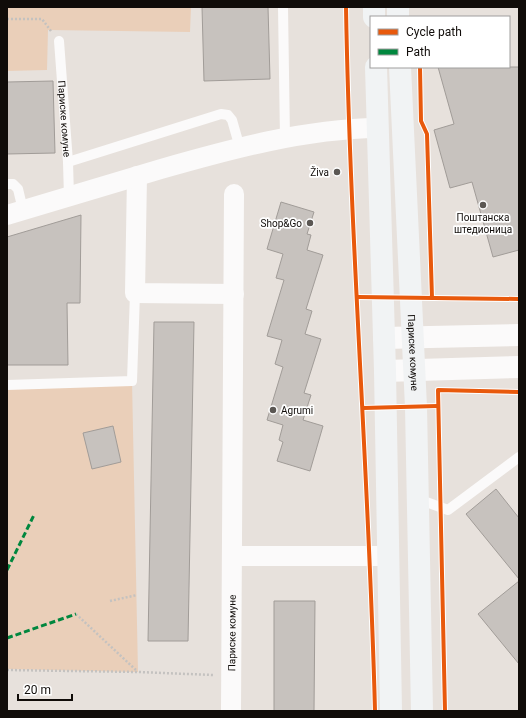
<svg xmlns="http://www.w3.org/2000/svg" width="526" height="718" font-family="Roboto,sans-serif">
  <rect width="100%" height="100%" fill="#e7e1dc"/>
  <g fill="#eacfb9">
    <path d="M7,7H191L190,32L48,30L47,70L7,71Z"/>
    <path d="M132,381L138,672L7,669V382Z"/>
  </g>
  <g fill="#c7c2be" stroke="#a19c98">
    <path d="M202,7H268L270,79L204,81Z"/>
    <path d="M438,67H519V250L493,257L472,182L450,188L434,130L454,124Z"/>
    <path d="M53,81L55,153L7,154V82Z"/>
    <path d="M281,202L314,212L307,234L311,235L307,250L323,255L306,309L312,311L305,334L321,339L304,393L311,395L303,420L323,426L310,471L277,461L283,442L279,440L283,425L267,420L283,367L275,364L282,340L267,336L284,280L276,278L283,254L267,249Z"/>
    <path d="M81,215L80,303H67L68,365H7V237Z"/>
    <path d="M154,322H194L188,641H148Z"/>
    <path d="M113,426L121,462L92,469L83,433Z"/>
    <path d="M496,489L519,518V579L466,514Z"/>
    <path d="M519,581V664L478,614Z"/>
    <path d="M274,601H315L314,711H274Z"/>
  </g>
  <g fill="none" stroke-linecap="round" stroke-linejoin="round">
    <g stroke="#c4c2c0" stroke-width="2.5" stroke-dasharray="2 2" stroke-linecap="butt">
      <path d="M7,19H42L51,31"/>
      <path d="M110,601L137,595"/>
      <path d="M76,614L137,671"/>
      <path d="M7,670L138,672L213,675"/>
    </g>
    <g stroke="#fbfafa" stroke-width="10">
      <path d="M283,7L285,139"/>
      <path id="s1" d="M59,41L68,162L69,197"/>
      <path d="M68,162L221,114L228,115L232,120L240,148"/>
      <path d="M7,184H13L18,189L23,210"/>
      <path d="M7,385L132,381L135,293"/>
      <path d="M418,499L448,510L519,457"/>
    </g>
    <g stroke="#fbfafa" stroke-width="20">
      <path d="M137,176L135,293L234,294"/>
      <path d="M7,215C58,200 110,184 161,169C231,149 304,129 378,128"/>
      <path d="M232,556H387"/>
      <path id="s2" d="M231,711L234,194"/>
    </g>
    <g stroke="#fbfafa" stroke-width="22">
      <path d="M384,338L519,335"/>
      <path d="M385,371L519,367"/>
    </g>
    <g stroke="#f1f3f4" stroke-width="22">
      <path d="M374,7V17"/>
      <path d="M398,7V17"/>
      <path d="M376,67L385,371L391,711"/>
      <path id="s3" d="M400,67L416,407L422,711"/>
    </g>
    <g stroke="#00873e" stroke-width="3" stroke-dasharray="6 3" stroke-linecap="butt">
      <path d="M7,570L34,515"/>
      <path d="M7,638L76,614"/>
    </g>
    <defs>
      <g id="cycleway">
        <path d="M346,7C350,242 369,476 375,711"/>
        <path d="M420,67L421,121L427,134L432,298"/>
        <path d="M358,297L519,299"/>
        <path d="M363,408L438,406"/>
        <path d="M445,711L438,390L519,392"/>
      </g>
    </defs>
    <use href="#cycleway" stroke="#fff" stroke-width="6"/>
    <use href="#cycleway" stroke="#e8590c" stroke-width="4"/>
  </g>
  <g fill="#5b5753" stroke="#fff" stroke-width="1.5">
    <circle cx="337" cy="172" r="4"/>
    <circle cx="483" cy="205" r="4"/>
    <circle cx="310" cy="223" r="4"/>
    <circle cx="273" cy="410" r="4"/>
  </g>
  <g text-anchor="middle" stroke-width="3.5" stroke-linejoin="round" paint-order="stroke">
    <g font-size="10" fill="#100c09" stroke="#fff">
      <text dy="4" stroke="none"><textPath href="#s1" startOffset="78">Париске комуне</textPath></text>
      <text dy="4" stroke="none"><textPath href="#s3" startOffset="286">Париске комуне</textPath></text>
      <text dy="4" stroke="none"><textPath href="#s2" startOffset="78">Париске комуне</textPath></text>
    </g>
    <g font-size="10" fill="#100c09" stroke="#fff" text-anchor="end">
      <text x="329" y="176">Živa</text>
      <text x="483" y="221" text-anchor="middle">Поштанска<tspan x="483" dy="12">штедионица</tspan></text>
      <text x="302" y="227">Shop&amp;Go</text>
      <text x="281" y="414" text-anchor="start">Agrumi</text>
    </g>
  </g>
  <rect width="526" height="718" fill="none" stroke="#100c09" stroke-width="16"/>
  <rect x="370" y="16" width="140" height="52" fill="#ffffff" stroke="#9f9e9d"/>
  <rect x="378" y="29" width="20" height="6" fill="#e8590c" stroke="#9f9e9d"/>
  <text x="406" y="36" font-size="12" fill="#100c09">Cycle path</text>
  <rect x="378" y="49" width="20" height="6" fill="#00873e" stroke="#9f9e9d"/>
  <text x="406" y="56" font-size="12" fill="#100c09">Path</text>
  <path d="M18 694v6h54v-6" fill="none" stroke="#100c09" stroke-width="2"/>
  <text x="24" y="694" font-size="12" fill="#100c09" stroke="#ffffff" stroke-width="3" paint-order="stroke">20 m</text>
</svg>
